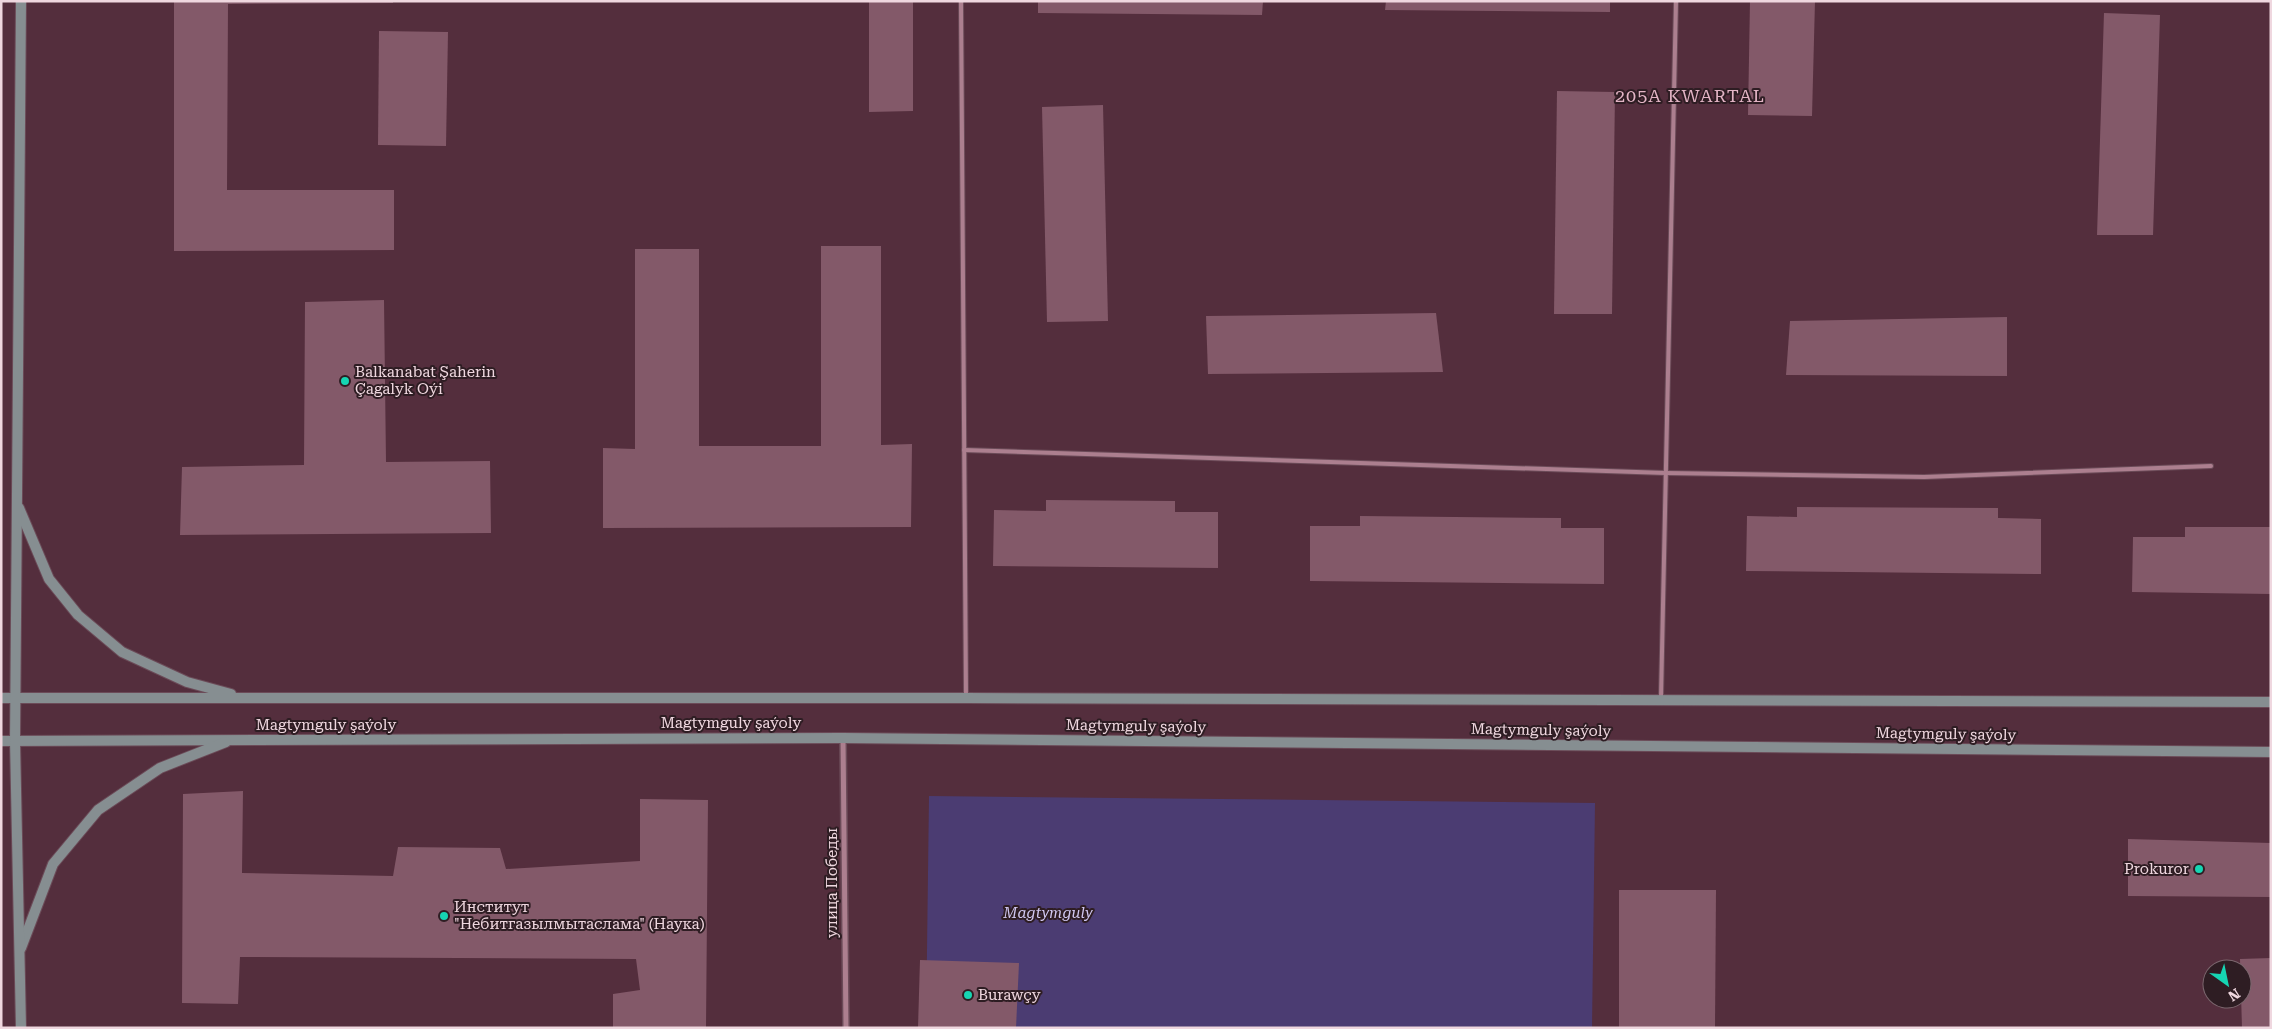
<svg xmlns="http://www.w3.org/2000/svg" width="2272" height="1029" font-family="'Roboto Serif',serif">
  <rect width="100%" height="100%" fill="#542e3d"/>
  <path fill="#4b3c72" d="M929,796L1595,803L1592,1028H926Z"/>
  <g fill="#835969">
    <path d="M174,1H393V3L228,4L227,190H394V250L174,251Z"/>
    <path d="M869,1H913V111L869,112Z"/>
    <path d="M1038,1H1263L1262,15L1038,13Z"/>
    <path d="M1386,1H1610V12L1385,10Z"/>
    <path d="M1750,1H1815L1812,116L1748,115Z"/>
    <path d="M2104,13L2160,15L2153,235H2097Z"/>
    <path d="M379,31L448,32L446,146L378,145Z"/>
    <path d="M1557,91L1615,92L1612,314H1554Z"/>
    <path d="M1103,105L1108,321L1047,322L1042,107Z"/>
    <path d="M821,246H881V445L912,444L911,527L603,528V448L635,449V249H699V446H821Z"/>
    <path d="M384,300L386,462L490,461L491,533L180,535L182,467L304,465L305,302Z"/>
    <path d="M1436,313L1443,372L1208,374L1206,316Z"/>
    <path d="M2007,317V376L1786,375L1790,321Z"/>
    <path d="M1046,500L1175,501V512H1218V568L993,566L994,510L1046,511Z"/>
    <path d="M1797,507L1998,508V518L2041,519V574L1746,571L1747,516L1797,517Z"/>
    <path d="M1360,516L1561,518V528H1604V584L1310,581V526H1360Z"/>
    <path d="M2185,527H2271V594L2132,592L2133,537H2185Z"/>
    <path d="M243,791L242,873L393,876L398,847L500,848L506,869L640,861V799L708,800L706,1028H613V994L640,990L636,959L240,957L238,1004L182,1003L183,794Z"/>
    <path d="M2128,839L2271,843V897L2128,896Z"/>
    <path d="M1619,890H1716L1715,1028H1619Z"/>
    <path d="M2271,958V1028H2242L2240,959Z"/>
    <path d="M920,960L1019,963L1016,1028H918Z"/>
  </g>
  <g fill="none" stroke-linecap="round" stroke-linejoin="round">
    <defs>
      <g id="lane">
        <path d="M961,1L966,698"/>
        <path d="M964,450L1666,473L1924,477L2211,466"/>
        <path d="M1661,698L1676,1"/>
      </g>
      <path id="street" d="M843,738L846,1028"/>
      <g id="secondary">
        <path d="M19,508L49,579L78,615L122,652L187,682L231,694"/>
        <path d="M1,698H966L2271,702"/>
        <path d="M1,741L843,738L2271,752"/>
        <path d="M21,948L53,864L98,810L160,768L226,742"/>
        <path d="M21,1028L15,741L21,1"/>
      </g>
    </defs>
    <use href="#lane" stroke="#6b4b58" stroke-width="6"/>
    <use href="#street" stroke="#6b4b58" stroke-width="8"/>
    <use href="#secondary" stroke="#6b4b58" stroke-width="12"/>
    <use href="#lane" stroke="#ac7f8f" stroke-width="4"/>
    <use href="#street" stroke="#ac7f8f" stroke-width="5"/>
    <use href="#secondary" stroke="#868e91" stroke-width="10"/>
  </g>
  <g fill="#16d5b3" stroke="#2e1d23" stroke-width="2">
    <circle cx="345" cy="381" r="5"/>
    <circle cx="2199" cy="869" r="5"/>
    <circle cx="444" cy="916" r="5"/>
    <circle cx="968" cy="995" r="5"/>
  </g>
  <g text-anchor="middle" stroke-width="4" stroke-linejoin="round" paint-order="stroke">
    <g font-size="15" fill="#efd7df" stroke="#2e1d23" text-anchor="start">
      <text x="355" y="377">Balkanabat Şaherin<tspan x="355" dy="17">Çagalyk Oýi</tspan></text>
      <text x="2189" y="874" text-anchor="end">Prokuror</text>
      <text x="454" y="912">Институт<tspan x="454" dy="17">"Небитгазылмытаслама" (Наука)</tspan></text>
      <text x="978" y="1000">Burawçy</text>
    </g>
    <g font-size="15" fill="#efd7df" stroke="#2e1d23">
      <text x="731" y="728">Magtymguly şaýoly</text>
      <text x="326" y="730">Magtymguly şaýoly</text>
      <text transform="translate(1136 726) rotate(1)" y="5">Magtymguly şaýoly</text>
      <text transform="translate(1541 730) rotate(1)" y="5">Magtymguly şaýoly</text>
      <text transform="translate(1946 734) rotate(1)" y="5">Magtymguly şaýoly</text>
      <text transform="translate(832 883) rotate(-90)" y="5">улица Победы</text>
    </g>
    <g font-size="15" font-style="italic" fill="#d1c8f2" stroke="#2e1d23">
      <text x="1048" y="918">Magtymguly</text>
    </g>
    <g font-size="18" letter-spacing="1" fill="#e3b4c5" stroke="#2e1d23">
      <text x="1690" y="102">205A KWARTAL</text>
    </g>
  </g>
  <rect width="2272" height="1029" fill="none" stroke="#efd7df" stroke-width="5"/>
  <g transform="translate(2227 984) rotate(147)"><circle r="24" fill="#2e1d23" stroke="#7b676e"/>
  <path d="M0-4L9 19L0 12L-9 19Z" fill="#16d5b3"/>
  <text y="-8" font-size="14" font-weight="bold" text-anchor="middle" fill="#efd7df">N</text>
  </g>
</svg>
